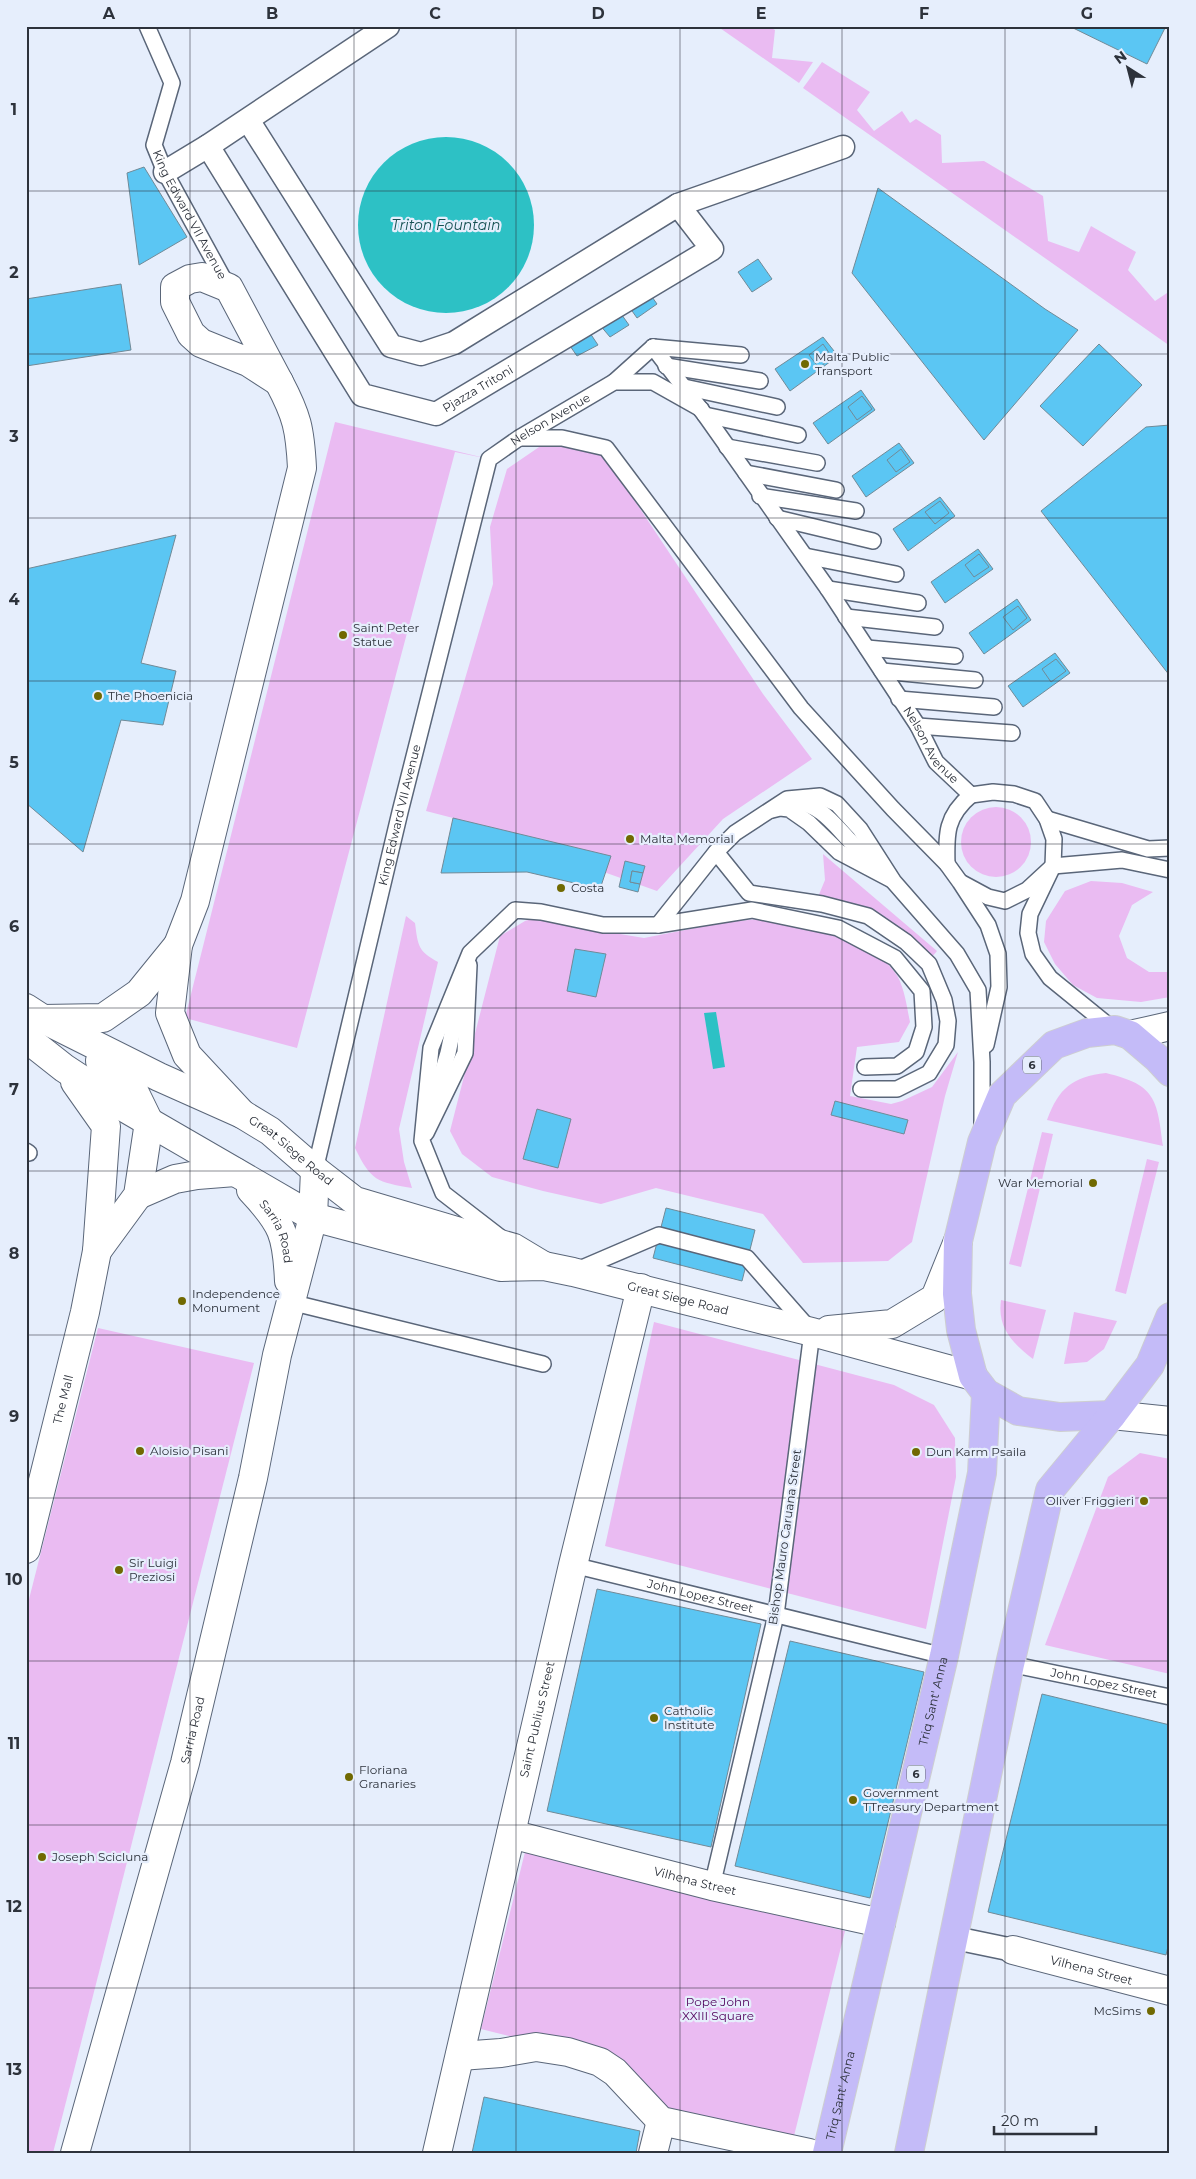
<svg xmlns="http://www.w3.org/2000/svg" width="1196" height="2179" font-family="Montserrat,sans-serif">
  <rect width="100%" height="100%" fill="#e6eefc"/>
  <g fill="#eabbf2">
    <path d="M717,26H768L775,30L772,58L813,62L799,83Z"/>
    <path d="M822,62L870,92L857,110L874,131L902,111L910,123L916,119L941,135L942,163L984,161L1043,196L1048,241L1079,252L1091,226L1136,252L1128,270L1155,301L1170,291V346L803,88Z"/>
    <path d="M335,422L489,459L455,452L297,1048L185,1018Z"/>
    <path d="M545,443H587L609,462L763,694L812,759L723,819L657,891L453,818L426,811L493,584L490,527L507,469Z"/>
    <circle cx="996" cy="842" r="35"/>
    <path d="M823,854L937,951L931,958L818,897L825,880Z"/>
    <path d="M1091,881L1122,883L1153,892L1132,905L1119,936L1127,958L1149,972H1170V997L1141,1002L1097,998L1073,985L1055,964L1044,942L1046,921L1065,891Z"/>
    <path d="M406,916L415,923C418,946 418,951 438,962L399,1129L404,1162L412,1188C377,1182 371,1181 355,1148Z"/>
    <path d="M783,916C820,927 877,942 898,977C905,991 907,1008 910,1022L899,1042L857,1047L850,1096L891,1104L902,1101L932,1087L958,1052L945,1096L912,1242L888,1261L803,1263L763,1214L656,1188L601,1204L543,1191L492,1177L462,1154L450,1131L500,936L525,921L537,917L560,924L644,938L721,923Z"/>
    <path d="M1106,1073C1156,1085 1157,1099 1163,1146L1047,1120C1059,1088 1072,1077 1106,1073Z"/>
    <path d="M1042,1132L1053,1134L1021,1267L1009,1264Z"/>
    <path d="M1147,1159L1159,1162L1126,1294L1115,1291Z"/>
    <path d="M1001,1300L1046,1310L1033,1359C1013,1343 997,1329 1001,1300Z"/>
    <path d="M1074,1312L1117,1321L1104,1349L1087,1362L1064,1364Z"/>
    <path d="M654,1322L894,1385L934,1405L955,1438L956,1477L926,1629L605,1546Z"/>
    <path d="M98,1328L254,1363L53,2153H26V1611Z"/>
    <path d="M1140,1453L1170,1459V1674L1045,1645L1108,1477Z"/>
    <path d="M525,1852L845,1931L792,2144L665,2112L628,2066L481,2029Z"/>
  </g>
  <g fill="#2dc1c5">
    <circle cx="446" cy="225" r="88"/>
    <path d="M716,1012L725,1067L713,1069L704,1013Z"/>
  </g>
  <g fill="#5bc6f3" stroke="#718a97">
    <path d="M1069,26H1166L1147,64Z"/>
    <path d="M144,167L187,237L139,265L127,173Z"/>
    <path d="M878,188L1045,309L1078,330L984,440L852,273Z"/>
    <path d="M758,259L772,279L752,292L738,272Z"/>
    <path d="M121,284L131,350L26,366V299Z"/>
    <path d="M650,294L657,304L637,318L630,308Z"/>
    <path d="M619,311L629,325L610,337L599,324Z"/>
    <path d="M588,330L598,345L577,356L568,343Z"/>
    <path d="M823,337L838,356L790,391L775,369Z"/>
    <path d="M823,344L832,357L819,368L809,355Z"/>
    <path d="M1099,344L1142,385L1083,446L1040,406Z"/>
    <path d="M861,390L875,410L828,444L813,423Z"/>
    <path d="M862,396L872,409L857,420L848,407Z"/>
    <path d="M1170,425V676L1041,511L1146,427Z"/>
    <path d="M899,443L914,463L866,497L852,476Z"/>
    <path d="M901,449L910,462L896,472L887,460Z"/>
    <path d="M940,497L955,516L908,551L893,529Z"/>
    <path d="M940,501L949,513L935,524L925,512Z"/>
    <path d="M176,535L141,663L176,671L163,725L121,720L83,852L26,803V569Z"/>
    <path d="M978,549L993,569L945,603L931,582Z"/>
    <path d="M979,554L989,567L974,577L965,565Z"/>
    <path d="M1017,599L1031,620L984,654L969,633Z"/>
    <path d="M1018,606L1027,618L1013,630L1003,617Z"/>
    <path d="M1055,653L1070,673L1023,707L1008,686Z"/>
    <path d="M1056,659L1066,671L1051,682L1042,669Z"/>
    <path d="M453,818L611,856L600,889L527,872L441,873Z"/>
    <path d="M625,861L645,866L643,873L632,871L630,882L640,884L638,892L619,887Z"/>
    <path d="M632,871L643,873L640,884L630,882Z"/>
    <path d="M575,949L606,954L596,997L567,991Z"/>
    <path d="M835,1101L908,1120L904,1134L831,1115Z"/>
    <path d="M537,1109L571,1119L558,1168L523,1159Z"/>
    <path d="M666,1208L755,1230L742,1281L653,1258Z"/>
    <path d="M597,1589L761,1624L711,1847L547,1811Z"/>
    <path d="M790,1641L924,1672L870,1898L735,1866Z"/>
    <path d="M1042,1694L1170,1725V1938L1166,1955L988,1912Z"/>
    <path d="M484,2097L640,2131L636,2153H472Z"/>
  </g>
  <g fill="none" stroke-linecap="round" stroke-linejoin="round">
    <defs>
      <g id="service">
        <path id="s1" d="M147,26L172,83L154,145L165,172L228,287"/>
        <path id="s2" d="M653,347L705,415L828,589L918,726L936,762L971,795"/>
        <path d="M653,347L741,355"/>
        <path d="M666,366L760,381"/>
        <path d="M614,382L653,347"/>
        <path d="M684,387L777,407"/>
        <path d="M705,415L798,435"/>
        <path d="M520,438H562L606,448L801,708L893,809L947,864L960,882L988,925L998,954L999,987L986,1045"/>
        <path d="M727,447L817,463"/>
        <path d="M746,473L836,490"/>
        <path d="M760,496L856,511"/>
        <path d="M777,518L873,541"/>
        <path d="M805,556L896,574"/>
        <path d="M828,589L918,603"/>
        <path d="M846,617L935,627"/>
        <path d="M867,648L955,656"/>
        <path d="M882,671L975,680"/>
        <path d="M899,699L994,707"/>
        <path d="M918,726L1012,733"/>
        <path d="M971,795L993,792L1014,794L1035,801L1047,819L1054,839L1053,866L1030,914L1028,933L1033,954L1050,978L1114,1030"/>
        <path d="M792,800C823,807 830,820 851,842C859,850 868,857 877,865"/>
        <path d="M772,810L780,808L789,809L809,823L839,852L892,880"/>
        <path d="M1047,819L1148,849L1170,848"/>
        <path d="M947,864C946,834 946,816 971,795"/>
        <path d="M962,883L988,897L1005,901L1027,890L1053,866L1122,860L1170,870"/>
        <path d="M658,925L716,852"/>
        <path d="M861,1089H897L929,1073L946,1045L948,1021L944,1000L929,964L906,942L868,916L822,904L749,893L716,852L735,833L787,799L820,796L837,804L860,829L894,882L957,954L978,990L982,1062V1126"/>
        <path d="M434,1100L448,1053L460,996"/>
        <path d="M426,1133L465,1053L469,965"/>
        <path d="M26,1151L29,1153"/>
        <path id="s3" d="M315,1170L400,812L489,459L519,438L614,382H653L701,409"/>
        <path d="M500,1237L443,1193L422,1141L431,1048L470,953L515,910L541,912L603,925H658L752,910L838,928L895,958L922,991L924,1027L916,1052L897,1066L865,1067"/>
        <path d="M575,1271L659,1235L747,1258L812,1332L776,1615L712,1886"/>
        <path d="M290,1302L543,1364"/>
        <path id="s4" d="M573,1565L944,1656"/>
        <path id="s5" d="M1010,1664L1170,1697"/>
      </g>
      <g id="pedestrian">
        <path d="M248,120L391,346L421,354L454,343L678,205L843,147"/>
        <path id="s6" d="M208,146L362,395L436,414L712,249L678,205"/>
        <path d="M165,172L208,146L388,26"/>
        <path d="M955,1938L1013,1950"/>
      </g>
      <g id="minor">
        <path d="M202,277L229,288L279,382L248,362L201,343L191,334L175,302V287L190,279Z"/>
        <path d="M43,1019L103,1018L139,993L178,945"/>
        <path d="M242,1114L187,1055L170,1013L178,945L195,901L302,468C300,429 297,416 279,382"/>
        <path d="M1112,1415L1170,1421"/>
        <path id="s7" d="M511,1834L712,1886L881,1923"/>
        <path id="s8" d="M1013,1950L1170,1991"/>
        <path d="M460,2056L501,2053L536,2047L568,2052L600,2062L615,2072L661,2121L809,2153"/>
        <path id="s9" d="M437,2153L573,1565L641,1288"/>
        <path d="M653,2153L661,2121"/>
      </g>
      <g id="tertiary">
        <path id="s10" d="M26,1008L43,1019L159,1077L242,1114L270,1131L315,1170L355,1201L514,1248L544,1266"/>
        <path d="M1130,1035L1170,1026"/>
        <path id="s11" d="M26,1038L64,1068L125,1108L313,1217L501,1267L544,1266L573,1272L812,1332L973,1376"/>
        <path id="s12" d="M251,1190C283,1224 287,1235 289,1281"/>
        <path d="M138,1195L175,1179L197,1175L235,1172"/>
        <path d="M97,1251L138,1195L149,1122L130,1083L100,1061"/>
        <path d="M829,1330L892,1324L935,1298L958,1241"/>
        <path id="s13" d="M26,1549L85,1312L97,1251L106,1126L75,1082"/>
        <path id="s14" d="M75,2153L185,1763L253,1478L277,1355L313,1217L315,1170"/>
      </g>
      <g id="trunk">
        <path d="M1112,1415L1060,1417L1018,1411L986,1393L973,1376L961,1330L957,1294L958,1241L982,1142L1002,1095L1054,1045L1087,1033L1115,1030L1130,1035L1157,1058L1170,1072"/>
        <path id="s15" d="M827,2153L944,1656L982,1473L986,1393"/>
        <path d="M909,2153L1010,1664L1050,1490L1112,1415L1150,1365L1170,1317"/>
      </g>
    </defs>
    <use href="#service" stroke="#5a6679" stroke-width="18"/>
    <use href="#pedestrian" stroke="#5a6679" stroke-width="25"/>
    <use href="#minor" stroke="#5a6679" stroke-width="30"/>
    <use href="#tertiary" stroke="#5a6679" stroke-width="30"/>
    <use href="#trunk" stroke="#cdced0" stroke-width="30"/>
    <use href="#service" stroke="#fff" stroke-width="15"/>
    <use href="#pedestrian" stroke="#fff" stroke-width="22"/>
    <use href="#minor" stroke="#fff" stroke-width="28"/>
    <use href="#tertiary" stroke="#fff" stroke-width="28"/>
    <use href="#trunk" stroke="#c4bbf8" stroke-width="28"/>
  </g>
  <path fill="none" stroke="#2d323b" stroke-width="1" stroke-opacity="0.55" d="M190,26V2153M354,26V2153M516,26V2153M680,26V2153M842,26V2153M1005,26V2153M26,191H1170M26,354H1170M26,518H1170M26,681H1170M26,844H1170M26,1008H1170M26,1171H1170M26,1335H1170M26,1498H1170M26,1661H1170M26,1825H1170M26,1988H1170"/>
  <g fill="#706901" stroke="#e6eefc" stroke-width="2">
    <circle cx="805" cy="364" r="5"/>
    <circle cx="343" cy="635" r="5"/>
    <circle cx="98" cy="696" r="5"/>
    <circle cx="630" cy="839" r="5"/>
    <circle cx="561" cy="888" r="5"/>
    <circle cx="1093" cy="1183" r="5"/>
    <circle cx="182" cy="1301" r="5"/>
    <circle cx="140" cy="1451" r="5"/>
    <circle cx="916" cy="1452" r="5"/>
    <circle cx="1144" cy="1501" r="5"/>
    <circle cx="119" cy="1570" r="5"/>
    <circle cx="654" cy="1718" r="5"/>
    <circle cx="349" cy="1777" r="5"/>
    <circle cx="853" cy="1800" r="5"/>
    <circle cx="42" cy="1857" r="5"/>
    <circle cx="1151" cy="2011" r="5"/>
  </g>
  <g text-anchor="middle" stroke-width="4.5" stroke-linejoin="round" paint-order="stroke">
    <g fill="#e6eefc" stroke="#646a75" stroke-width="1">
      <rect x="1023" y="1056.5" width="18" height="17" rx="4"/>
      <rect x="907" y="1765.5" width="18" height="17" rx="4"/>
    </g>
    <g font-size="11" font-weight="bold" fill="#2d323b">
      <text x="1032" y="1069">6</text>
      <text x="916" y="1778">6</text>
    </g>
    <g font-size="12" fill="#2d323b" stroke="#e6eefc">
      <text dy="4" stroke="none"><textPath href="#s1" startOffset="205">King Edward VII Avenue</textPath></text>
      <text dy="4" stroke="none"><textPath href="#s6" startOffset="418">Pjazza Tritoni</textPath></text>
      <text dy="4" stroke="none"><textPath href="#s3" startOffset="805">Nelson Avenue</textPath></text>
      <text dy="4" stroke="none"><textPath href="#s2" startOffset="486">Nelson Avenue</textPath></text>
      <text dy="4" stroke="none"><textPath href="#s3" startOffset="365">King Edward VII Avenue</textPath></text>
      <text dy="4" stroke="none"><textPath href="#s10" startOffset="302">Great Siege Road</textPath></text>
      <text dy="4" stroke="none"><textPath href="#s12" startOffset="50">Sarria Road</textPath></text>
      <text dy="4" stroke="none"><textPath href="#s11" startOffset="714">Great Siege Road</textPath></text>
      <text dy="4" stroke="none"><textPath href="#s13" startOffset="154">The Mall</textPath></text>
      <text transform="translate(785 1537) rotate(-82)" y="4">Bishop Mauro Caruana Street</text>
      <text dy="4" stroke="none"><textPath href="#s4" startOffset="131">John Lopez Street</textPath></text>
      <text dy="4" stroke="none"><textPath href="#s5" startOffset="96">John Lopez Street</textPath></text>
      <text dy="4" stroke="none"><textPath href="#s15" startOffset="464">Triq Sant' Anna</textPath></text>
      <text dy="4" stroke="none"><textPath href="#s9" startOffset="445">Saint Publius Street</textPath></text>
      <text dy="4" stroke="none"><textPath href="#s14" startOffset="439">Sarria Road</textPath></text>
      <text dy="4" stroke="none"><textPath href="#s7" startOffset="190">Vilhena Street</textPath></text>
      <text dy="4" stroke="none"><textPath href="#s8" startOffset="81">Vilhena Street</textPath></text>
      <text dy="4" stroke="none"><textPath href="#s15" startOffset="59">Triq Sant' Anna</textPath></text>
    </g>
    <g font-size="12" fill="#2d323b" stroke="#e6eefc" text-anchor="start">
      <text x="815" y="361">Malta Public<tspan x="815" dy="14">Transport</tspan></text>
      <text x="353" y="632">Saint Peter<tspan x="353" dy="14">Statue</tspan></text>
      <text x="108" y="700">The Phoenicia</text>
      <text x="640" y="843">Malta Memorial</text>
      <text x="571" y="892">Costa</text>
      <text x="1083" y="1187" text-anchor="end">War Memorial</text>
      <text x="192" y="1298">Independence<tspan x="192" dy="14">Monument</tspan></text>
      <text x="150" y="1455">Aloisio Pisani</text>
      <text x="926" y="1456">Dun Karm Psaila</text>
      <text x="1134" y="1505" text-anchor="end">Oliver Friggieri</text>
      <text x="129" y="1567">Sir Luigi<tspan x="129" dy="14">Preziosi</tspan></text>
      <text x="664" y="1715">Catholic<tspan x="664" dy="14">Institute</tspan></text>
      <text x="359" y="1774">Floriana<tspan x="359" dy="14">Granaries</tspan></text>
      <text x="863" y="1797">Government<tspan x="863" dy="14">TTreasury Department</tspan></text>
      <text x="52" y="1861">Joseph Scicluna</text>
      <text x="1141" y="2015" text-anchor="end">McSims</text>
    </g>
    <g font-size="12" fill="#51025c" stroke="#e6eefc">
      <text x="718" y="2006">Pope John<tspan x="718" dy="14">XXIII Square</tspan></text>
    </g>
    <g font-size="14" font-style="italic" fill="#155052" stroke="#e6eefc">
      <text x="446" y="230">Triton Fountain</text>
    </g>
  </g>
  <rect width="1196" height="2179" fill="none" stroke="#e6eefc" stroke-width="55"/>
  <g transform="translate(1128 68) rotate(324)" stroke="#e6eefc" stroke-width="4" paint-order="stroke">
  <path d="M0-4L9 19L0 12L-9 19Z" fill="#2d323b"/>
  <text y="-8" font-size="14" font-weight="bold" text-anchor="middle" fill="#2d323b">N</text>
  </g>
  <path d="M994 2126v8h102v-8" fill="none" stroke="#2d323b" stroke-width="2.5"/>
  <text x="1001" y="2126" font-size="15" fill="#2d323b" stroke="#e6eefc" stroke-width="4" paint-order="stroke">20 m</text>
  <rect x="28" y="28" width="1140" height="2124" fill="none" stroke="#2d323b" stroke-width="2"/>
  <g font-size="16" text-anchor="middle" font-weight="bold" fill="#2d323b">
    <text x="109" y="19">A</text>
    <text x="272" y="19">B</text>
    <text x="435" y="19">C</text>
    <text x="598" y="19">D</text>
    <text x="761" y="19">E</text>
    <text x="924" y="19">F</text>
    <text x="1087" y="19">G</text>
    <text x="14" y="115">1</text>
    <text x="14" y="278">2</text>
    <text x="14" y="442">3</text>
    <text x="14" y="605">4</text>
    <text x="14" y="768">5</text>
    <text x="14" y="932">6</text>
    <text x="14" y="1095">7</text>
    <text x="14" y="1259">8</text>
    <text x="14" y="1422">9</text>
    <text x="14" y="1585">10</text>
    <text x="14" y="1749">11</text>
    <text x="14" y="1912">12</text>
    <text x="14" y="2075">13</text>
  </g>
</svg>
